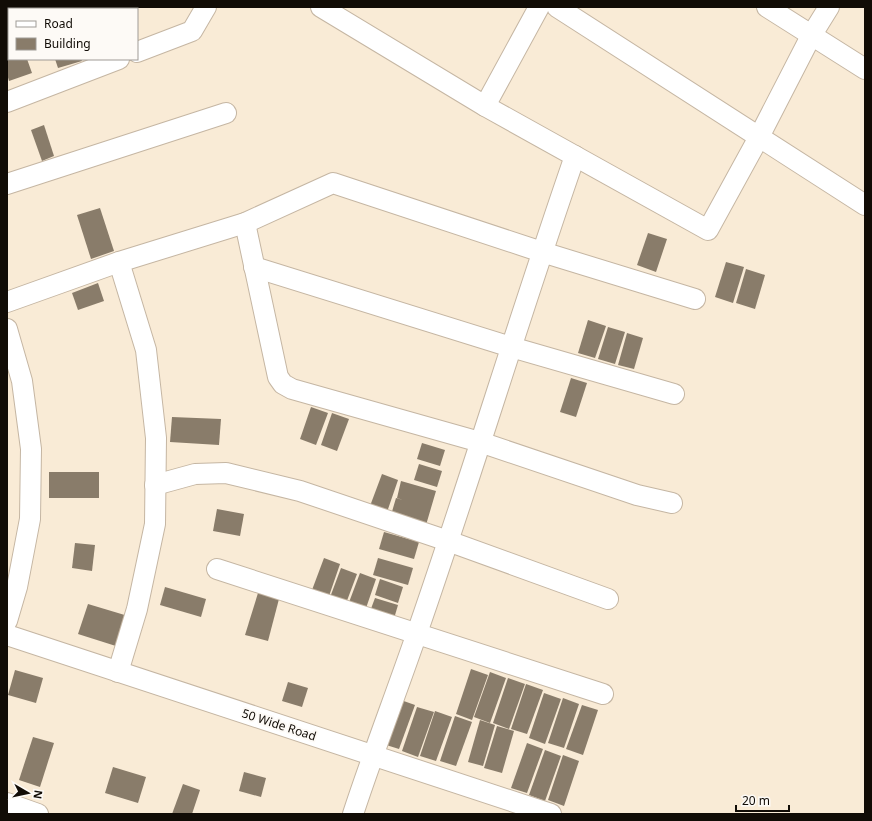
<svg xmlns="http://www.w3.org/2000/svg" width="872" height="821" font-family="'Noto Sans',sans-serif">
  <rect width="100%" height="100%" fill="#f9ebd6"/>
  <g fill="#897c6a">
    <path d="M9,50V59H27L32,73L9,81L7,74V51Z"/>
    <path d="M55,59H81L82,61L58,68Z"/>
    <path d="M44,125L54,156L42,161L31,130Z"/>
    <path d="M100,208L114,251L91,259L77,215Z"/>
    <path d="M648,233L667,239L656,272L637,265Z"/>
    <path d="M726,262L744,267L733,303L715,297Z"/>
    <path d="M746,269L765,275L755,309L736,303Z"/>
    <path d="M98,283L104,301L78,310L72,293Z"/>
    <path d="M588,320L606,326L595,358L578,353Z"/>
    <path d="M608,327L625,332L615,364L598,359Z"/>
    <path d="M627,333L643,338L634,369L618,365Z"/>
    <path d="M571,378L587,383L576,417L560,412Z"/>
    <path d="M311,407L328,413L316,445L300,439Z"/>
    <path d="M332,413L349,419L337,451L321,445Z"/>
    <path d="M172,417L221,419L219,445L170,442Z"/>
    <path d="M422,443L445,450L440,466L417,459Z"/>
    <path d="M419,464L442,471L437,487L414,480Z"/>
    <rect x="49" y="472" width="50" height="26"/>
    <path d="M382,474L398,480L387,512L370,506Z"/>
    <path d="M401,481L436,491L426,525L391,515L396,498L403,500L397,498Z"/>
    <path d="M217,509L244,514L240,536L213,531Z"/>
    <path d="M384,532L419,542L414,559L379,549Z"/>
    <path d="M75,543L95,545L92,571L72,568Z"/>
    <path d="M324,558L340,564L329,596L312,590Z"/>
    <path d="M378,558L413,568L408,585L373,575Z"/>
    <path d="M341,568L357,574L345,606L329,600Z"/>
    <path d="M360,573L376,579L365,611L348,605Z"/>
    <path d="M380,579L403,587L398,603L375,595Z"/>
    <path d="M165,587L206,599L201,617L160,605Z"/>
    <path d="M258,593L279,599L268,641L245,635Z"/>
    <path d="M375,598L398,605L393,622L369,614Z"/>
    <path d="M88,604L128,616L119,647L78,634Z"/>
    <path d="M471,669L488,675L472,720L456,714Z"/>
    <path d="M15,670L43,678L36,703L8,695Z"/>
    <path d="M490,672L506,678L490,723L474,717Z"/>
    <path d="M508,678L525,684L509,729L493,723Z"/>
    <path d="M288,682L308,688L302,707L282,701Z"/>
    <path d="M526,684L543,690L527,734L511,729Z"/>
    <path d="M544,693L561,699L545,744L529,738Z"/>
    <path d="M563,698L579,704L564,748L548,743Z"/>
    <path d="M398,699L415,705L399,749L383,744Z"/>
    <path d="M582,705L598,710L583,755L566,749Z"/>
    <path d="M417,707L434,712L418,757L402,751Z"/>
    <path d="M435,711L452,717L436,761L420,756Z"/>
    <path d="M455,716L472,722L456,766L440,761Z"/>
    <path d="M480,720L495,725L483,766L468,762Z"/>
    <path d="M497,726L514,731L502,773L484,768Z"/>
    <path d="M33,737L54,743L40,787L19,780Z"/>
    <path d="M527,743L543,749L527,793L511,788Z"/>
    <path d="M545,750L561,756L545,801L529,795Z"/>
    <path d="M563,755L579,761L564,806L548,800Z"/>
    <path d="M113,767L146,777L138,803L105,793Z"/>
    <path d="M244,772L266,778L261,797L239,791Z"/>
    <path d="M183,784L200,790L192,814H172Z"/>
  </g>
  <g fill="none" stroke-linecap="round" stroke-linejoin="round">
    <defs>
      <g id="street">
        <path d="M321,7L485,106L708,230L759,137L811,36L829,7"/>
        <path d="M557,7L865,205"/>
        <path d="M767,7L865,69"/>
        <path d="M137,52L192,31L206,7"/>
        <path d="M7,102L119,59"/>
        <path d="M485,106L539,7"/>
        <path d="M7,184L226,113"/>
        <path d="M245,223L278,377L283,384L292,389L480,442L637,495L672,503"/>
        <path d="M254,267L511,347L674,394"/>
        <path d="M7,302L119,262L245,223L333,183L542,252L695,299"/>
        <path d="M7,329L22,381L31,449L30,519L17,587L7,621"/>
        <path d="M155,485L195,474L226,473L300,491L448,541L608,599"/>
        <path d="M217,569L603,694"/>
        <path d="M7,635L551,814"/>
        <path d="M118,672L137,609L155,524L156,438L146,350L119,262"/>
        <path d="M7,803L38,814"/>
        <path d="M353,814C373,753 396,694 417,633C472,475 520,314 575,156"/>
      </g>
    </defs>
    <use href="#street" stroke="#c5b6a3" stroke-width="22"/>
    <use href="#street" stroke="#fff" stroke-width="20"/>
  </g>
  <g text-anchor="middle" stroke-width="4" stroke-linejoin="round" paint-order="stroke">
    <g font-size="12" fill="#110c06" stroke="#fdfaf6">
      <text transform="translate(279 725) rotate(18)" y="4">50 Wide Road</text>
    </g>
  </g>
  <rect width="872" height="821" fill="none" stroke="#110c06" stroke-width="16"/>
  <rect x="8" y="8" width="130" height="52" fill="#fdfaf6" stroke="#9f9b96"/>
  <rect x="16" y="21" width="20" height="6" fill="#ffffff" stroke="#9f9b96"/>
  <text x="44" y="28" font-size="12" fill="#110c06">Road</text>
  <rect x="16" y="38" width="20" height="12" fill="#897c6a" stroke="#9f9b96"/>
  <text x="44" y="48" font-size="12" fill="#110c06">Building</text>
  <g transform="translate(28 793) rotate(99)" stroke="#fdfaf6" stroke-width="3" paint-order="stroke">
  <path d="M0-3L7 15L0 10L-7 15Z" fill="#110c06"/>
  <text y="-6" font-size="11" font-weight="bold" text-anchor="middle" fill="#110c06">N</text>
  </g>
  <path d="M736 805v6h53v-6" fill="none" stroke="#110c06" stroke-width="2"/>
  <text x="742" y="805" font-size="12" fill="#110c06" stroke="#fdfaf6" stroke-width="3" paint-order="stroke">20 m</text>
</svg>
